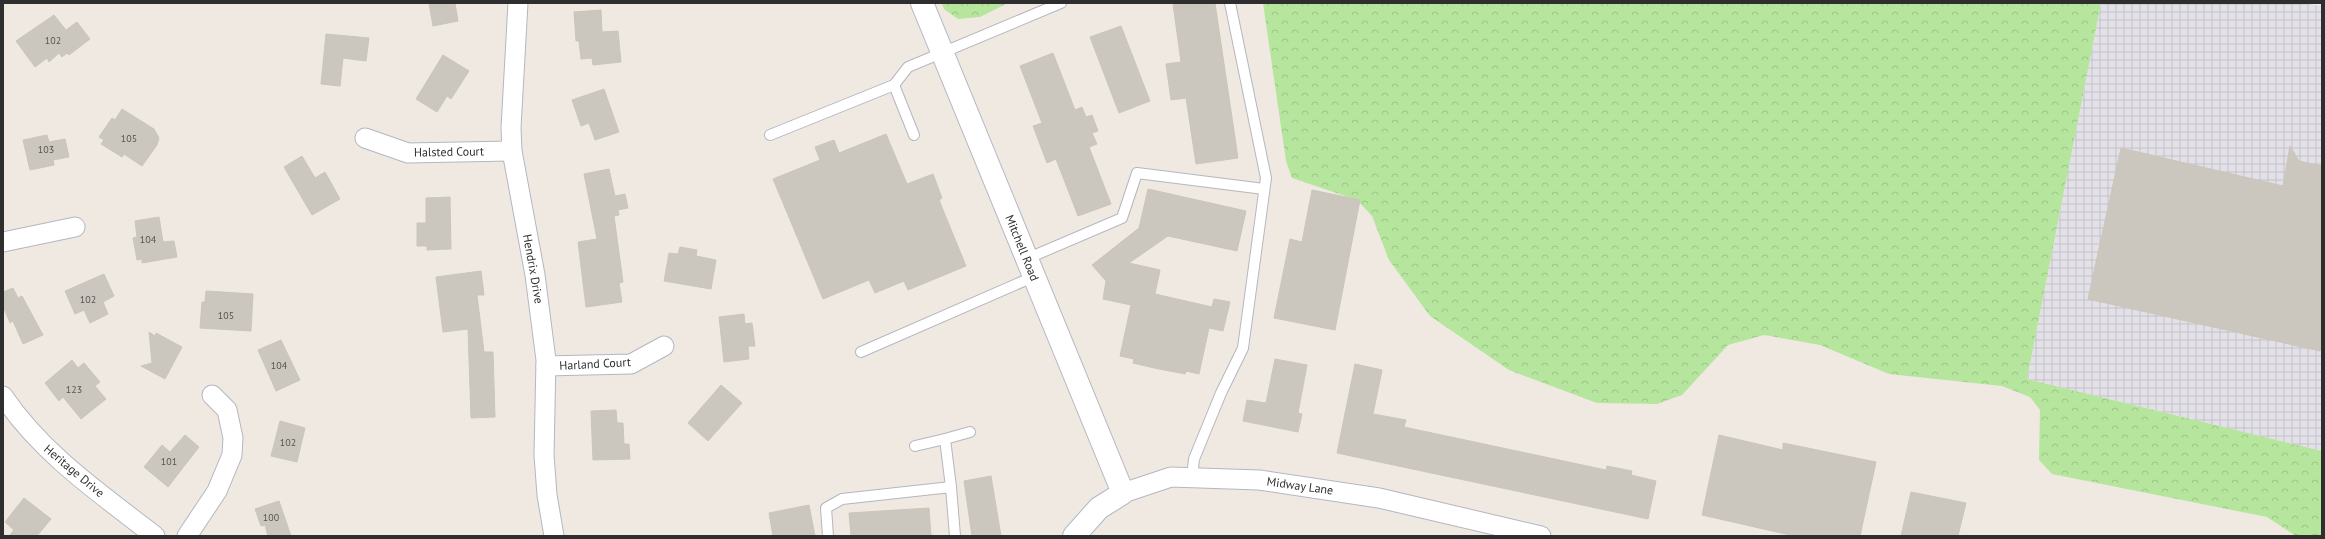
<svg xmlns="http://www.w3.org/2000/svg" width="2325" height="539" font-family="'PT Sans',sans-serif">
  <defs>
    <pattern id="industrial-grid" width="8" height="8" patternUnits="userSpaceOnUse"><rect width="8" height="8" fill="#e3e1e8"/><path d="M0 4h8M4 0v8" fill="none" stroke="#c3c1c7"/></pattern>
    <pattern id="forest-crowns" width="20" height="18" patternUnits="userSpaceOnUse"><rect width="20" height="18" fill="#b6e59e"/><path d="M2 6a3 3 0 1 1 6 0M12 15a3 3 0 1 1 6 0" fill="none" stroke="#9dc588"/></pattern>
  </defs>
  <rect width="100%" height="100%" fill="#efe9e1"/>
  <path fill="url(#industrial-grid)" d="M2101,3H2301L2322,6V451L2027,379Z"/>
  <g fill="url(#forest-crowns)">
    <path d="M942,3H1008L980,17L958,19L944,9Z"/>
    <path d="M1263,3H2101L2027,379L2322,451V536H2296L2267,517L2052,474L2039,460L2040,410L2030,397L2002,386L1889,374L1820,345L1764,335L1728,345L1682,395L1657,404L1597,403L1509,370L1430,316L1389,260L1372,216L1357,200L1292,178L1286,161Z"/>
  </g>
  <g fill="#cbc7bf" stroke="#cbc5ba">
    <path d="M429,3H455L458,21L433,26Z"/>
    <path d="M1183,3H1215L1238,158L1196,164L1186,98L1171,100L1166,64L1181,62L1173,4Z"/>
    <path d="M601,10L602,32L618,31L621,62L593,65L592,58L581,59L579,41H576L574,12Z"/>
    <path d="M54,15L66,30L77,22L90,39L69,55L67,53L62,57L59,53L49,62L47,58L35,67L16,41Z"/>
    <path d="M1121,26L1150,101L1119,113L1090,37Z"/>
    <path d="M326,34L369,38L366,61L343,58L340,86L321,84Z"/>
    <path d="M1053,53L1075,110L1082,107L1086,117L1092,115L1098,131L1092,133L1097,144L1089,147L1111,204L1078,216L1056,159L1047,163L1033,126L1042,123L1020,66Z"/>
    <path d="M443,55L469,71L451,99L447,96L437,112L416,99Z"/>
    <path d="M604,89L619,132L595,140L589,123L581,126L572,100Z"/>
    <path d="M122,109L154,129L159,138L157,145L142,166L124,154L122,157L101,144L104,140L99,137L112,118L115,120Z"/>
    <path d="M886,134L907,184L933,174L942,198L939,200L966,266L908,290L904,281L875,293L869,280L823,299L773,179L820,160L815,147L834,140L839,153Z"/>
    <path d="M47,135L49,142L65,139L69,157L53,160L54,165L30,170L23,140Z"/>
    <path d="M2290,146L2299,161L2322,166V344L2320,351L2088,299L2121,148L2283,186Z"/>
    <path d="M302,156L315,178L325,172L340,199L312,215L284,167Z"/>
    <path d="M609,169L615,196L625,194L628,208L618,210L619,215L614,216L623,282L619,283L622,302L586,307L578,242L597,239L584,174Z"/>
    <path d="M1148,189L1246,211L1237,251L1168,236L1129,263L1160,270L1155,294L1212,307L1214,299L1230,302L1223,331L1209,328L1199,374L1186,371L1185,374L1154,368L1133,363L1134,359L1120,356L1131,305L1103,299L1106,281L1092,265L1139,228Z"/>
    <path d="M1312,190L1360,200L1335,330L1274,318L1290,239L1302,242Z"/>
    <path d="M450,197L451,249L427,250V246H417V223H426V198Z"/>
    <path d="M159,217L163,242L174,241L177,257L142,263V259L137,260L133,238L137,237L135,221Z"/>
    <path d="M680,247L697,250L696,256L716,260L711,289L664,281L669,253L678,254Z"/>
    <path d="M481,271L484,295H477L484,352H493L495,417L471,418L468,329L443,332L436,277Z"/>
    <path d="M104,274L114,296L103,302L108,314L90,323L84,310L75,314L65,291Z"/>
    <path d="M13,288L18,298L22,296L43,335L23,344L13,321L10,323L3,306V292Z"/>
    <path d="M206,291L253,294L251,331L200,328L202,302H205Z"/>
    <path d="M744,314L745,324L752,323L755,346H748L749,359L724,362L719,317Z"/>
    <path d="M149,332L155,336L156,333L182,347L165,379L141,366L152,363Z"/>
    <path d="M281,340L300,380L276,391L258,350Z"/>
    <path d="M1275,359L1307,365L1298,413L1302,414L1298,432L1243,421L1247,400L1266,403Z"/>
    <path d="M72,360L78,368L84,363L100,382L95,386L106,399L81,419L63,397L59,401L45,383Z"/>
    <path d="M1355,364L1382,370L1373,414L1406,420L1404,427L1606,470L1607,466L1632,471L1631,475L1656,481L1648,519L1337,453Z"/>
    <path d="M721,385L742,403L708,441L688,423Z"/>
    <path d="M616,410L617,423H623L624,444H629L630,459L593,460L591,411Z"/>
    <path d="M280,421L305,428L297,462L271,456Z"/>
    <path d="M185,435L199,447L168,487L144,467L162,445L170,452Z"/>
    <path d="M1719,435L1783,450V443L1876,462L1860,536H1794L1702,515Z"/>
    <path d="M991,476L1001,536H972L964,481Z"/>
    <path d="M1911,492L1966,503L1958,536H1901Z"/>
    <path d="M24,498L51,519L37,536H9L14,530L5,522Z"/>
    <path d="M279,501L291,536H268L265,525L261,526L255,509Z"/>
    <path d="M809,505L815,536H773L769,513Z"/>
    <path d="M929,508L931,536H851L849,513Z"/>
  </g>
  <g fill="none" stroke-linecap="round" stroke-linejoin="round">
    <defs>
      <g id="lane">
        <path d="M894,85L914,135"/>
        <path d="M770,135L894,85L908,67L1061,3"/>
        <path d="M1026,259L1122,218L1137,173L1264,189"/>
        <path d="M861,352L1033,277"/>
        <path d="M915,446L945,439"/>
        <path d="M1192,477L1194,459L1221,393L1243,348L1266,178L1230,3"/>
        <path d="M951,487L945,439L970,432"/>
        <path d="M828,536L826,508L842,499L951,487L955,536"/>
      </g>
      <g id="street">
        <path d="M518,3L511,128L512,151L535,275L546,360L544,455L547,495L554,536"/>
        <path d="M365,138L408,153L512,151"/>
        <path d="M3,242L75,227"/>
        <path d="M546,366L631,364L664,346"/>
        <path d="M3,396C42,454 101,494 155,536"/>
        <path d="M1123,493L1171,477L1259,480L1379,498L1541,536"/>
        <path d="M187,536L217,491L232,455L233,438L227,410L212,395"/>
      </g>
      <path id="secondary" d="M922,3L1123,493L1099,508L1074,536"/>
    </defs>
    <use href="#lane" stroke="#b4b7c1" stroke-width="12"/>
    <use href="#street" stroke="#b4b7c1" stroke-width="21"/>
    <use href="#secondary" stroke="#b4b7c1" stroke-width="24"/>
    <use href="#lane" stroke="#fff" stroke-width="10"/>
    <use href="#street" stroke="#fff" stroke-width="19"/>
    <use href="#secondary" stroke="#fff" stroke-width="22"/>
  </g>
  <g text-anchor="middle" stroke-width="4" stroke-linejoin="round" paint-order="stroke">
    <g font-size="10" fill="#555452">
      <text x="53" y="44">102</text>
      <text x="129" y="142">105</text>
      <text x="46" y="153">103</text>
      <text x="148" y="243">104</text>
      <text x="88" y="303">102</text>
      <text x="226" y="319">105</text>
      <text x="279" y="369">104</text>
      <text x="74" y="393">123</text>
      <text x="288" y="446">102</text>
      <text x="169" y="465">101</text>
      <text x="271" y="521">100</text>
    </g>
    <g font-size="12" fill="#2e2e2e" stroke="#fff">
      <text transform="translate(449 152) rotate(-1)" y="4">Halsted Court</text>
      <text transform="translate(1022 248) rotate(68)" y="4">Mitchell Road</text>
      <text transform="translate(533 269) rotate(80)" y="4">Hendrix Drive</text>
      <text transform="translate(595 364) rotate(-3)" y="4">Harland Court</text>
      <text transform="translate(74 471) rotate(40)" y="4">Heritage Drive</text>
      <text transform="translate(1300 486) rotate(8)" y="4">Midway Lane</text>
    </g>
  </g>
  <rect width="2325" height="539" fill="none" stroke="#2e2e2e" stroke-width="8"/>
</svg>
